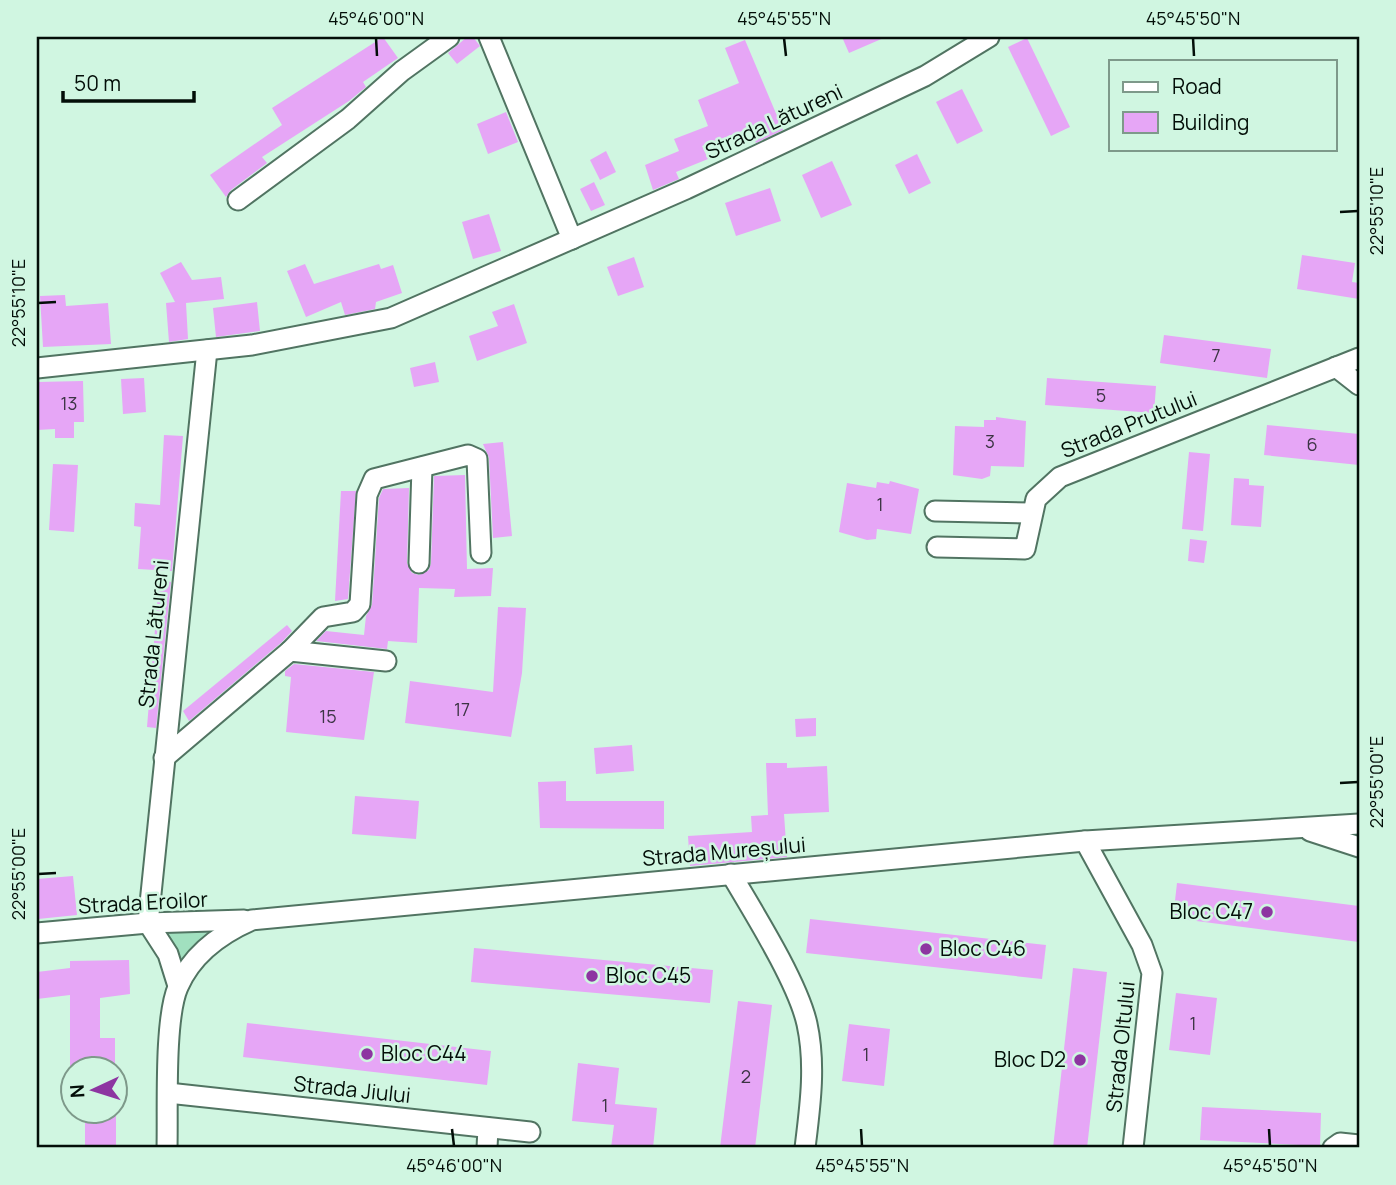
<svg xmlns="http://www.w3.org/2000/svg" width="1396" height="1185" font-family="Manrope,sans-serif">
  <rect width="100%" height="100%" fill="#d0f6e1"/>
  <path fill="#a1e0bf" d="M214,930L199,941L181,972L160,932Z"/>
  <g fill="#e6a6f6">
    <path d="M383,37L398,58L363,82L366,87L349,101L262,157L267,163L231,190L226,197L210,175L282,125L272,108Z"/>
    <path d="M467,37H473L480,46L457,64L448,53Z"/>
    <path d="M842,37H886L849,53Z"/>
    <path d="M1027,38L1070,127L1051,136L1008,47Z"/>
    <path d="M745,40L783,130L756,143L750,128L702,146L708,159L676,172L679,179L653,190L645,165L679,151L674,139L708,126L698,100L739,83L725,48Z"/>
    <path d="M962,89L983,131L957,144L936,102Z"/>
    <path d="M506,112L518,142L488,154L477,124Z"/>
    <path d="M606,151L616,172L600,180L590,160Z"/>
    <path d="M917,154L931,183L909,194L895,165Z"/>
    <path d="M832,161L852,205L821,218L802,175Z"/>
    <path d="M594,182L605,205L591,211L580,189Z"/>
    <path d="M770,188L781,221L736,236L725,203Z"/>
    <path d="M489,214L501,251L473,259L462,222Z"/>
    <path d="M1302,255L1355,263L1352,282L1359,283V299L1297,289Z"/>
    <path d="M634,257L644,287L618,296L607,267Z"/>
    <path d="M181,262L192,280L221,277L224,299L186,303L188,339L169,342L166,303L175,302L160,273Z"/>
    <path d="M305,264L314,284L379,264L381,269L393,265L402,293L376,302L375,309L345,315L341,302L306,317L287,271Z"/>
    <path d="M65,295L66,306L108,303L111,344L43,347L40,296Z"/>
    <path d="M257,302L260,331L216,337L213,308Z"/>
    <path d="M514,304L527,343L477,361L469,336L498,326L492,312Z"/>
    <path d="M1164,335L1271,349L1267,378L1160,363Z"/>
    <path d="M435,362L439,382L414,387L410,368Z"/>
    <path d="M144,378L146,412L123,414L121,379Z"/>
    <path d="M1047,378L1156,386L1154,413L1045,405Z"/>
    <path d="M83,381L84,422H74V438H55V429L37,430V382Z"/>
    <path d="M996,417L1026,421L1024,467L991,466L990,476L982,479L953,475L955,426L984,427V420H996Z"/>
    <path d="M1267,425L1359,434V465L1264,455Z"/>
    <path d="M164,435L183,436L172,571L138,569L141,527L134,526L135,503L160,505Z"/>
    <path d="M503,442L512,536L493,538L489,458L483,444Z"/>
    <path d="M1189,452L1210,454L1203,531L1182,529Z"/>
    <path d="M53,464L78,465L74,532L49,530Z"/>
    <path d="M465,475L467,569L493,568L491,596L454,597L455,589L419,588L417,643L388,641L387,649L316,641L326,631L364,635L366,616L372,605L379,498L383,489L409,488L407,563L412,573L419,575L429,570L431,563L434,476Z"/>
    <path d="M1234,478L1249,479V485L1264,486L1261,527L1231,525Z"/>
    <path d="M890,481L919,489L911,534L877,529L876,539L867,540L839,532L847,483L876,488L877,482L889,484Z"/>
    <path d="M341,491H356L348,599L335,601Z"/>
    <path d="M1190,539L1207,541L1204,563L1188,561Z"/>
    <path d="M159,580L171,582L156,728L147,727Z"/>
    <path d="M498,607L526,608L522,673L511,737L405,723L410,681L493,692Z"/>
    <path d="M287,625L292,631L282,642L189,721L183,711Z"/>
    <path d="M294,664L374,672L364,740L286,732L291,677L285,676V671Z"/>
    <path d="M816,718V736L796,737L795,719Z"/>
    <path d="M632,745L634,771L596,774L594,748Z"/>
    <path d="M766,763H787V768L827,766L829,812L784,814L787,857L690,866L688,836L752,832L751,816L768,815Z"/>
    <path d="M566,781V801H664V829L540,828L538,782Z"/>
    <path d="M355,796L419,801L416,839L352,834Z"/>
    <path d="M73,876L77,915L38,919L37,879Z"/>
    <path d="M1177,883L1359,906V942L1173,918Z"/>
    <path d="M810,919L1046,945L1042,979L806,953Z"/>
    <path d="M474,948L713,970L710,1003L471,982Z"/>
    <path d="M129,960L130,994L100,998V1038H115V1069H70V995L37,999V972L70,968V961Z"/>
    <path d="M1073,968L1107,972L1087,1148H1053Z"/>
    <path d="M1176,993L1217,998L1210,1055L1169,1050Z"/>
    <path d="M738,1001L772,1005L755,1148H720Z"/>
    <path d="M247,1023L491,1051L487,1085L243,1057Z"/>
    <path d="M849,1024L890,1029L884,1086L842,1081Z"/>
    <path d="M578,1063L619,1068L615,1104L657,1108L653,1148H611L614,1125L572,1121Z"/>
    <path d="M1202,1107L1321,1113L1320,1146L1200,1140Z"/>
    <rect x="85" y="1111" width="31" height="37"/>
  </g>
  <g fill="none" stroke-linecap="round" stroke-linejoin="round">
    <defs>
      <g id="minor">
        <path d="M489,37L572,239"/>
        <path d="M238,200L348,119L402,71L449,37"/>
        <path d="M1336,367L1359,385"/>
        <path d="M37,368L252,345L391,318L686,189L925,76L989,37"/>
        <path d="M935,511L1030,513"/>
        <path d="M937,547L1025,549L1036,499L1060,477L1359,358"/>
        <path d="M419,563L422,467"/>
        <path d="M290,651L323,617L353,612L360,604L367,495L374,479L468,455L477,459L481,553"/>
        <path d="M164,758L290,651L386,661"/>
        <path d="M1310,831L1359,847"/>
        <path d="M1085,841L1142,945L1152,973L1133,1148"/>
        <path d="M731,874C754,913 798,983 807,1024C816,1065 810,1107 805,1148"/>
        <path d="M148,923L207,350"/>
        <path d="M148,923L168,954L178,986"/>
        <path d="M37,933L148,923L244,920"/>
        <path d="M168,1093L530,1132"/>
        <path d="M167,1148C168,1110 164,1019 178,987C192,954 220,934 252,920L1085,841L1359,824"/>
        <path d="M487,1148L488,1128"/>
        <path d="M1333,1148L1340,1143L1359,1145"/>
      </g>
    </defs>
    <use href="#minor" stroke="#517462" stroke-width="23"/>
    <use href="#minor" stroke="#fff" stroke-width="19"/>
  </g>
  <path fill="none" stroke="#030e08" stroke-width="2.5" d="M376,38L377,56M784,38L786,56M1193,38L1194,56M1340,212L1358,211M38,303L56,302M1340,783L1358,782M38,874L56,873M452,1129L454,1146M861,1129L862,1146M1269,1129L1270,1146"/>
  <g fill="#8d35a1" stroke="#d0f6e1" stroke-width="2.5">
    <circle cx="1267" cy="912" r="7"/>
    <circle cx="926" cy="949" r="7"/>
    <circle cx="592" cy="976" r="7"/>
    <circle cx="367" cy="1054" r="7"/>
    <circle cx="1080" cy="1060" r="7"/>
  </g>
  <g text-anchor="middle" stroke-width="5" stroke-linejoin="round" paint-order="stroke">
    <g font-size="18" fill="#3c3444">
      <text x="1216" y="362">7</text>
      <text x="1101" y="402">5</text>
      <text x="69" y="410">13</text>
      <text x="990" y="448">3</text>
      <text x="1312" y="451">6</text>
      <text x="880" y="511">1</text>
      <text x="462" y="716">17</text>
      <text x="328" y="723">15</text>
      <text x="1193" y="1030">1</text>
      <text x="866" y="1061">1</text>
      <text x="746" y="1083">2</text>
      <text x="605" y="1112">1</text>
    </g>
    <g font-size="21" fill="#030e08" stroke="#d0f6e1">
      <text transform="translate(774 122) rotate(-25)" y="7">Strada Lătureni</text>
      <text transform="translate(1129 425) rotate(-22)" y="7">Strada Prutului</text>
      <text transform="translate(154 634) rotate(-84)" y="7">Strada Lătureni</text>
      <text transform="translate(724 852) rotate(-5)" y="7">Strada Mureșului</text>
      <text transform="translate(143 903) rotate(-3)" y="7">Strada Eroilor</text>
      <text transform="translate(1121 1047) rotate(-84)" y="7">Strada Oltului</text>
      <text transform="translate(352 1090) rotate(6)" y="7">Strada Jiului</text>
    </g>
    <g font-size="21" fill="#030e08" stroke="#d0f6e1" text-anchor="start">
      <text x="1253" y="919" text-anchor="end">Bloc C47</text>
      <text x="940" y="956">Bloc C46</text>
      <text x="606" y="983">Bloc C45</text>
      <text x="381" y="1061">Bloc C44</text>
      <text x="1066" y="1067" text-anchor="end">Bloc D2</text>
    </g>
  </g>
  <rect width="1396" height="1185" fill="none" stroke="#d0f6e1" stroke-width="77"/>
  <rect x="1109" y="60" width="228" height="91" fill="#d0f6e1" stroke="#7e998a" stroke-width="2"/>
  <rect x="1123" y="82" width="35" height="10" fill="#ffffff" stroke="#7e998a" stroke-width="2"/>
  <text x="1172" y="94" font-size="21" fill="#030e08">Road</text>
  <rect x="1123" y="112" width="35" height="21" fill="#e6a6f6" stroke="#7e998a" stroke-width="2"/>
  <text x="1172" y="130" font-size="21" fill="#030e08">Building</text>
  <g transform="translate(94 1090) rotate(266)"><circle r="33" fill="#d0f6e1" stroke="#7e998a" stroke-width="2"/>
  <path d="M0-5L12 26L0 18L-12 26Z" fill="#8d35a1"/>
  <text y="-10" font-size="19" font-weight="bold" text-anchor="middle" fill="#030e08">N</text>
  </g>
  <path d="M63 91v10h131v-10" fill="none" stroke="#030e08" stroke-width="3.5"/>
  <text x="74" y="91" font-size="21" fill="#030e08" stroke="#d0f6e1" stroke-width="5" paint-order="stroke">50 m</text>
  <rect x="38" y="38" width="1320" height="1108" fill="none" stroke="#030e08" stroke-width="2.5"/>
  <g font-size="18" text-anchor="middle" fill="#030e08">
    <text x="376" y="25">45°46'00"N</text>
    <text x="784" y="25">45°45'55"N</text>
    <text x="1193" y="25">45°45'50"N</text>
    <text transform="translate(1377 211) rotate(-90)" y="6">22°55'10"E</text>
    <text transform="translate(19 303) rotate(-90)" y="6">22°55'10"E</text>
    <text transform="translate(1377 782) rotate(-90)" y="6">22°55'00"E</text>
    <text transform="translate(19 874) rotate(-90)" y="6">22°55'00"E</text>
    <text x="454" y="1172">45°46'00"N</text>
    <text x="862" y="1172">45°45'55"N</text>
    <text x="1270" y="1172">45°45'50"N</text>
  </g>
</svg>
